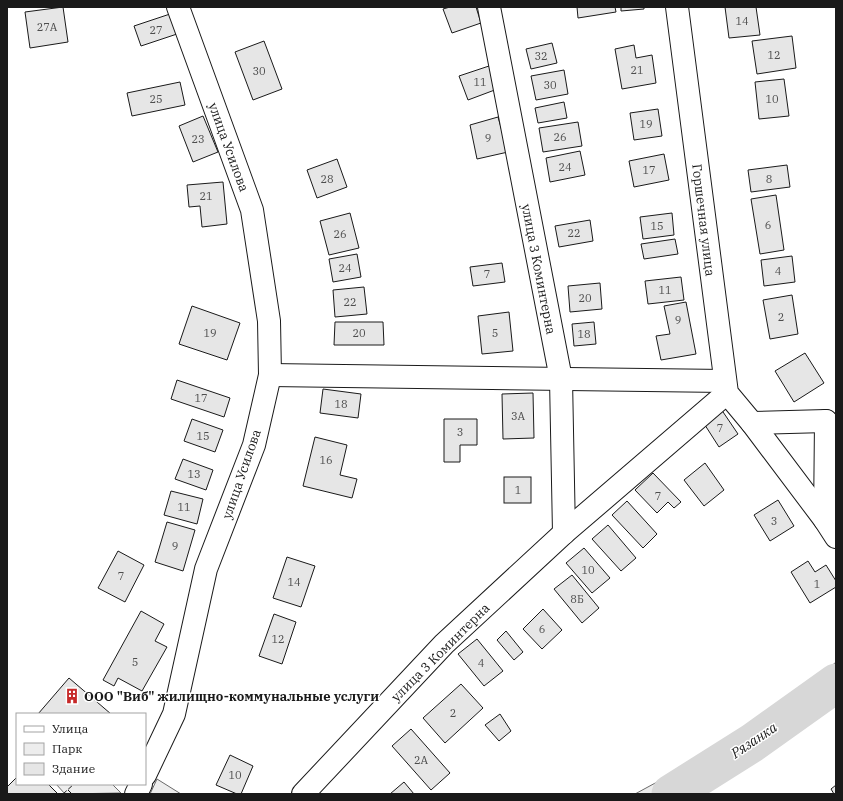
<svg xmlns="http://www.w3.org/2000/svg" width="843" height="801" font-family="'IBM Plex Serif',serif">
  <rect width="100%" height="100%" fill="#fff"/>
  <g fill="#ededed" stroke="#6a6a6a">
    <path d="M836,662V706L812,720L703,794H635L738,738L778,713Z"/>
    <path d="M157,779L181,794H150Z"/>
    <path d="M56,784H112L121,793L65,794Z"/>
  </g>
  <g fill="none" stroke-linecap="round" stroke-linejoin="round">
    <path stroke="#d7d7d7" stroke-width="39" d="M671,794L752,743L836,683"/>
  </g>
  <g fill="#e6e6e6" stroke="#1a1a1a">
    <path d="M63,7L68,42L30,48L25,12Z"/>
    <path d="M450,7H476L481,23L452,33L443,9Z"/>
    <path d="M577,7H615L616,12L578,18Z"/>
    <path d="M621,7H644V9L621,11Z"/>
    <path d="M725,7H756L760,35L729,38Z"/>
    <path d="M170,14L177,34L141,46L134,26Z"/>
    <path d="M792,36L796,68L757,74L752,41Z"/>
    <path d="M264,41L282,89L253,100L235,52Z"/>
    <path d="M552,43L557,63L531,69L526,49Z"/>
    <path d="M634,45L636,58L652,55L656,83L622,89L615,49Z"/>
    <path d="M492,65L500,88L468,100L459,76Z"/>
    <path d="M564,70L568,94L536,100L531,76Z"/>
    <path d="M784,79L789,116L759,119L755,82Z"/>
    <path d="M180,82L185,105L132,116L127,93Z"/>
    <path d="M564,102L567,118L538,123L535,108Z"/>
    <path d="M658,109L662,136L634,140L630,113Z"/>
    <path d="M203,116L218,152L193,162L179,126Z"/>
    <path d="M498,117L508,152L477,159L470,125Z"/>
    <path d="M578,122L582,146L543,152L539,128Z"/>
    <path d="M580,151L585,175L550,182L546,158Z"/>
    <path d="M664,154L669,180L634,187L629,161Z"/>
    <path d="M337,159L347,187L317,198L307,170Z"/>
    <path d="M787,165L790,187L751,192L748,170Z"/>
    <path d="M223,182L227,224L202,227L200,206L189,207L187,185Z"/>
    <path d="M776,195L784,250L760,254L751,199Z"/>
    <path d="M350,213L359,248L329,255L320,221Z"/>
    <path d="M672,213L674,235L643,239L640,217Z"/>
    <path d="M590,220L593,241L559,247L555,226Z"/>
    <path d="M675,239L678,254L644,259L641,244Z"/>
    <path d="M357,254L361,277L333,282L329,259Z"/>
    <path d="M792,256L795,282L764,286L761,260Z"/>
    <path d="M502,263L505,282L473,286L470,267Z"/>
    <path d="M681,277L684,300L648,304L645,281Z"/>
    <path d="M600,283L602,309L570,312L568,286Z"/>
    <path d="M364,287L367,314L335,317L333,290Z"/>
    <path d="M792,295L798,334L770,339L763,300Z"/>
    <path d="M686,302L696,354L661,360L656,336L670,334L664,306Z"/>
    <path d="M192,306L240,323L227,360L179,344Z"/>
    <path d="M509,312L513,351L482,354L478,316Z"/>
    <path d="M335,322H383L384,345H334Z"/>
    <path d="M594,322L596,344L574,346L572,324Z"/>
    <path d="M805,353L824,383L794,402L775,371Z"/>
    <path d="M177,380L230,398L224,417L171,399Z"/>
    <path d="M323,389L361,394L358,418L320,413Z"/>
    <path d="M533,393L534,438L503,439L502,394Z"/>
    <path d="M721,409L738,434L719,447L703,422Z"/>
    <path d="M192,419L223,430L215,452L184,441Z"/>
    <path d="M444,419H477V445H460V462H444Z"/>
    <path d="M315,437L347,445L340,475L357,479L352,498L303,486Z"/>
    <path d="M183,459L213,470L206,490L175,479Z"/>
    <path d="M705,463L724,490L704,506L684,480Z"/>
    <path d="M653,473L681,502L674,508L668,502L657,513L635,490Z"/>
    <rect x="504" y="477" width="27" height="26"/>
    <path d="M171,491L203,499L197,524L164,515Z"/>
    <path d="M778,500L794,526L770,541L754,515Z"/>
    <path d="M627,501L657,534L643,548L612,515Z"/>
    <path d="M167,522L195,530L183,571L155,562Z"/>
    <path d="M608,525L636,558L621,571L592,539Z"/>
    <path d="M584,548L610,578L592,593L566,563Z"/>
    <path d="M118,551L144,565L125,602L98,588Z"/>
    <path d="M287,557L315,566L301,607L273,598Z"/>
    <path d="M808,561L815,572L826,565L836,581V587L810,603L791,572Z"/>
    <path d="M572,575L599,608L582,623L554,589Z"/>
    <path d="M543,609L562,630L542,649L523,629Z"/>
    <path d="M141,611L164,624L155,641L167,647L142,691L118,678L114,686L103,680Z"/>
    <path d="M274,614L296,622L282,664L259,656Z"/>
    <path d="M506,631L523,652L514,660L497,640Z"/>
    <path d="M477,639L503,671L484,686L458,654Z"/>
    <path d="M69,678L111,714H38Z"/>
    <path d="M461,684L483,708L445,743L423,718Z"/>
    <path d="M500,714L511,731L499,741L485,725Z"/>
    <path d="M411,729L450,773L431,790L392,746Z"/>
    <path d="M230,755L253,766L241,794H237L216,785Z"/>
    <path d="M17,777V784H48L58,794H7V787Z"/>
    <path d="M404,782L414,794H390Z"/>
    <path d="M836,785V794H834L831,789Z"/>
  </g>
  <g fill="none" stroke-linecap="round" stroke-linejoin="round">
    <defs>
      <g id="minor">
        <path d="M489,7L561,379L564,533"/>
        <path d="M677,7L727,393L752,423L825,520L836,537"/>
        <path d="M270,375L725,381"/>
        <path d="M752,423L826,421"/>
        <path d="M825,520L826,421"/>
        <path d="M145,775L174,714L206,569L254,445L270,375L269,321L252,210L178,7"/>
        <path d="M136,794L141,784"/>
        <path d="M303,794L444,644L564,533L727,393"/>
      </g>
    </defs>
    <use href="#minor" stroke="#1a1a1a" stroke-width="24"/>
    <use href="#minor" stroke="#fff" stroke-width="22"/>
    <g stroke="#1a1a1a" stroke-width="1" stroke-dasharray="5 2" stroke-linecap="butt">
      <path d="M68,790L72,794"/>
      <path d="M63,794L74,784"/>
    </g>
  </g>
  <defs>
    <symbol id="building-bare" viewBox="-9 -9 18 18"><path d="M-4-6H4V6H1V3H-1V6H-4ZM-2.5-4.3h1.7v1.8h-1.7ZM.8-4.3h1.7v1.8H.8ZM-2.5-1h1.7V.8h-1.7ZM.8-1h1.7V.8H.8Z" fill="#c62828" stroke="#fff" stroke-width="2.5" paint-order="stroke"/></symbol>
  </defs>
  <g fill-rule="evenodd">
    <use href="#building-bare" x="61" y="685" width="22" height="22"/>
  </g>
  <g text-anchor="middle" stroke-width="3" stroke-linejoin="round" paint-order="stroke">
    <g font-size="11" fill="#4d4d4d">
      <text x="742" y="25">14</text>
      <text x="47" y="31">27А</text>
      <text x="156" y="34">27</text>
      <text x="774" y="59">12</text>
      <text x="541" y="60">32</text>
      <text x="637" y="74">21</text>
      <text x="259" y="75">30</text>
      <text x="480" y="86">11</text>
      <text x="550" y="89">30</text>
      <text x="156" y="103">25</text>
      <text x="772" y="103">10</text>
      <text x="646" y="128">19</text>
      <text x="560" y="141">26</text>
      <text x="488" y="142">9</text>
      <text x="198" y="143">23</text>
      <text x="565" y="171">24</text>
      <text x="649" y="174">17</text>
      <text x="327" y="183">28</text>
      <text x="769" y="183">8</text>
      <text x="206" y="200">21</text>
      <text x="768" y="229">6</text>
      <text x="657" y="230">15</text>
      <text x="574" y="237">22</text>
      <text x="340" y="238">26</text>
      <text x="345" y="272">24</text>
      <text x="778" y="275">4</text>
      <text x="487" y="278">7</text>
      <text x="665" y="294">11</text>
      <text x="585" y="302">20</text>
      <text x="350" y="306">22</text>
      <text x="781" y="321">2</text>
      <text x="678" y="324">9</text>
      <text x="210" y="337">19</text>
      <text x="359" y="337">20</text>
      <text x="495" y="337">5</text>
      <text x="584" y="338">18</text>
      <text x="201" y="402">17</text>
      <text x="341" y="408">18</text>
      <text x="518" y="420">3А</text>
      <text x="720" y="432">7</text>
      <text x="460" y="436">3</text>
      <text x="203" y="440">15</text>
      <text x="326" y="464">16</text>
      <text x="194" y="478">13</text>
      <text x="518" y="494">1</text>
      <text x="658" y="500">7</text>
      <text x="184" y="511">11</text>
      <text x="774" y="525">3</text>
      <text x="175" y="550">9</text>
      <text x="588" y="574">10</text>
      <text x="121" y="580">7</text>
      <text x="294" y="586">14</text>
      <text x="817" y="588">1</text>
      <text x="577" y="603">8Б</text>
      <text x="542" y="633">6</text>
      <text x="278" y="643">12</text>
      <text x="135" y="666">5</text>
      <text x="481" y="667">4</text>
      <text x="453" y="717">2</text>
      <text x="421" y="764">2А</text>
      <text x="235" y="779">10</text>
    </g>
    <g font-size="13" fill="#1a1a1a" stroke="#fff">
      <text transform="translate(229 147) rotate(70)" y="5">улица Усилова</text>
      <text transform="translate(704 220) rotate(83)" y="5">Горшечная улица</text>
      <text transform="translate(539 269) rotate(79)" y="5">улица 3 Коминтерна</text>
      <text transform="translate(241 474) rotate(-71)" y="5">улица Усилова</text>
      <text transform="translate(440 652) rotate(-45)" y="5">улица 3 Коминтерна</text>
    </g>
    <g font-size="13" font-weight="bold" fill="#1a1a1a" stroke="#fff" text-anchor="start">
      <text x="84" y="701">ООО "Виб" жилищно-коммунальные услуги</text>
    </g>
    <g font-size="14" font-style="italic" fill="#1a1a1a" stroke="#fff">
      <text transform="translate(754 740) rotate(-34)" y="5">Рязанка</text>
    </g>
  </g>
  <rect width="843" height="801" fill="none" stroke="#1a1a1a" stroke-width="16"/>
  <rect x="16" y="713" width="130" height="72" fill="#ffffff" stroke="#a3a3a3"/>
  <rect x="24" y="726" width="20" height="6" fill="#ffffff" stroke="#a3a3a3"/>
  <text x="52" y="733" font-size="12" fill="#1a1a1a">Улица</text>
  <rect x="24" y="743" width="20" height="12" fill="#ededed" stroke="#a3a3a3"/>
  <text x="52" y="753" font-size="12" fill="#1a1a1a">Парк</text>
  <rect x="24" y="763" width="20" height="12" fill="#e6e6e6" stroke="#a3a3a3"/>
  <text x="52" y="773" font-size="12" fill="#1a1a1a">Здание</text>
</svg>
